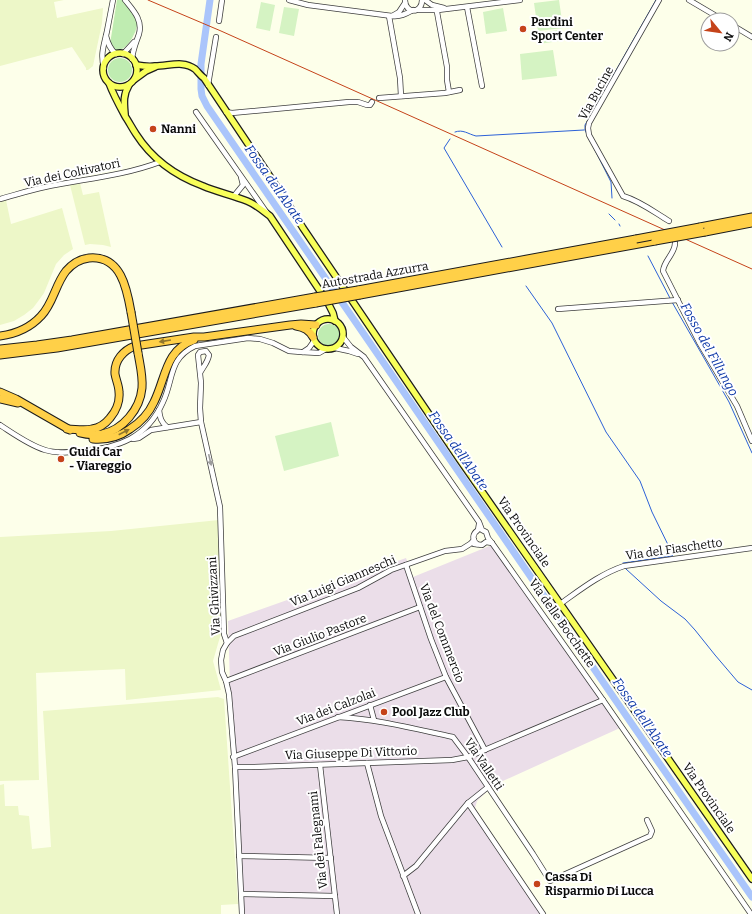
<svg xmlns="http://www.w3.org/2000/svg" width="752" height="914" font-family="Bitter,serif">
  <rect width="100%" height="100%" fill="#fdffea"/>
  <path fill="#ebdee9" d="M492,545L600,698L620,728L494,785L477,801L475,808L544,914H243L237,771L230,685L228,621L406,558L413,577Z"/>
  <g fill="#edf7c8">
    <path d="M0,0H64L54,2L57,18L103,8L102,23L93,66L88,70H86V68L72,47L0,66Z"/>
    <path d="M80,183L83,195L99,192L111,247L103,245L90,244L85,245L70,185Z"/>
    <path d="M6,200L11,224L62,208L73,249L64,255L56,264L44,293L39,300L33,308L24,315L14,321L0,325V201Z"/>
    <path d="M219,520L224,623L213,661L221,690L126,700L125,669L36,673L39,780L0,781V537L111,531Z"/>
    <path d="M218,697L224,699L238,904L221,905V914H0V785L4,784L5,806H18L19,815L29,816L32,849L51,847L43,711Z"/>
  </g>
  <g fill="#bfecb1">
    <path d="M117,0H122C127,6 135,14 137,21C139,31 124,56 114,49C113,49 110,45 110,44Z"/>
    <circle cx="120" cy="70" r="12"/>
    <circle cx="329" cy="335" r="11"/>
  </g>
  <g fill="#d5f3c3">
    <path d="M559,0L563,28L538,31L534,3Z"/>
    <path d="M261,2L275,5L270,31L256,28Z"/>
    <path d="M284,7L299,9L294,36L279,33Z"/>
    <path d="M503,8L507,31L486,34L483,12Z"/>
    <path d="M559,30L560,41L538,44L537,33Z"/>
    <path d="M553,50L557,76L522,80L520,54Z"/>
    <path d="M331,422L339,456L284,471L275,436Z"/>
  </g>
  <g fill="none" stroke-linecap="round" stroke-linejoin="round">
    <g stroke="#2c61d7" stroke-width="1">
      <path d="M455,132C463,129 468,134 476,136L584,130"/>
      <path d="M587,134L585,130V125L656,0"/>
      <path d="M450,139L444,148L502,247"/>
      <path d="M594,148L611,182L612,198"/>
      <path d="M609,214L615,220"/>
      <path d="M619,224L620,226"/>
      <path d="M648,256L671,300"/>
      <path d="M526,286L552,323L606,432L640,481L652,512L673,555L672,556L623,563"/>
      <path d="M672,302L708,365L729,402L752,453"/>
      <path d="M626,569L661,601L685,619L695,630L715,655L738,682L752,690"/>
    </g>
    <path stroke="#aac5fb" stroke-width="7" d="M210,0L201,64V89L202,96L207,106L634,727L752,897"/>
    <defs>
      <g id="minor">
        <path d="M125,0C133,10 143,20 139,34C136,43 133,49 132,59"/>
        <path d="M289,0L308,5L392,16C400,17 406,14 413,10"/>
        <path d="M405,0C405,14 422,14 422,0"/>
        <path d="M425,0L432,5L444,8"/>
        <path d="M659,0L589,123L588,128L589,135L623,196C640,201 654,212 669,221"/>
        <path d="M689,0L723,20"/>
        <path d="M467,7L482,86"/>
        <path d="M418,10H438L520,0"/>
        <path d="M438,10L437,12L447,67V80L449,92"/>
        <path d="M389,16L400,78L401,96"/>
        <path d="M392,16L399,12L405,3"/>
        <path d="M219,21L222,0"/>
        <path d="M732,25L752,37"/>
        <path d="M106,36C108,44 110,49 116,54"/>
        <path d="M123,54L134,42"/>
        <path d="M104,68C100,54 104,45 107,31C109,21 111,10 113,0"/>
        <path d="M208,85L216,37"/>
        <path d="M379,98L445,93L460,90"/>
        <path d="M196,112L267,213"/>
        <path d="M226,112L232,113L349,102H358L367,105H370L372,102"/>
        <path d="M234,196L243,185L241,177"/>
        <path d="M0,199C15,195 30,190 45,187C83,179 123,176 160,162"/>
        <path d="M675,243C675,254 664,260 663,271L699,342L737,406L752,441"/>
        <path d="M558,309L678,300"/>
        <path d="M343,337L351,347L364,357L479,522L482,530L486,532L488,538L492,543L603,700L751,914"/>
        <path d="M335,348L349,351L358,354"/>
        <path d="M303,352L309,348L314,341"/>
        <path d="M200,373C203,367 208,362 209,355L206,351L200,352L198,355L201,383L200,408L201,422L220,507L224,634L227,643L223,650L221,660L222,672L226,681L229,694L235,767L242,914"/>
        <path d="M159,410C160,418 161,422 167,427"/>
        <path d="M0,425C14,434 29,445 45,450C57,454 70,452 82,451C118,448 147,438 163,402C174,379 168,359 195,346L248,338L260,339L273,343L289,351L301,352L319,353L326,349"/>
        <path d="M133,439L139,438L151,430L201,422"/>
        <path d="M474,544L482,545L486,542L492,543"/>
        <path d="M477,544C472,540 472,534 478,530L479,524"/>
        <path d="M406,565L431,639L446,677L485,750"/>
        <path d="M560,604C580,590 600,574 624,566L752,548"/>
        <path d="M227,643L234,636L358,588L391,570L445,551L462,549L470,544L474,540"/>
        <path d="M226,681L420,607"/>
        <path d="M370,705L374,720"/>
        <path d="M338,717C377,719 415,729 453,737L468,757L533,854L550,881L641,840L650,836L652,831L647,820"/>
        <path d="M233,757L446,677"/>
        <path d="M367,763L381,816L418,914"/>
        <path d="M320,765L337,914"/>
        <path d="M235,767H252L452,760L468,757L603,700"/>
        <path d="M468,803L488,787"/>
        <path d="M239,856L331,858"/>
        <path d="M403,876L416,866L468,803L543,914"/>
        <path d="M242,894L335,896"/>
      </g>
      <g id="major">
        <circle cx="120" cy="70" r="17"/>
        <path d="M136,65C142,66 149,67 155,66C169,66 183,60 195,69C198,72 201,76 204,78L287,202L303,228L460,460L752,879"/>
        <path d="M135,79L146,71L155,67"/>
        <path d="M109,83C113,94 119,105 125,116C129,122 132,128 136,134C152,159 176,176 203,186C217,192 232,195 247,201C255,204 262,210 270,216L328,303L333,313L335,321"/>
        <path d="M125,114C124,103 123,95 129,85"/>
        <circle cx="328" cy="334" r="15"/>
      </g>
      <g id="highway">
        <path d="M700,227L752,217"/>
        <path d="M705,232L752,223"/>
        <path d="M358,290L636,239"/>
        <path d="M360,295L655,241"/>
        <path d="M296,326C303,327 310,331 313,337"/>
        <path d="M0,336C15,334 30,328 41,316C53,304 55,285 66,271C72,264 80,259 89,258C121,255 127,289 131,312"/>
        <path d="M0,349L37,345L72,340L315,297"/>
        <path d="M0,355L57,348L316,303"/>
        <path d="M0,392L16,399L70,430"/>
        <path d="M0,399L18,403"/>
        <path d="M67,429C75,429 84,431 92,429C99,428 106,423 110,418C116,411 120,401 119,392C119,386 116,380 115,374C114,360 124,350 135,346L194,337H204L290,325L301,324L316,325"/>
        <path d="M80,433C87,435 95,435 102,434C123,430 140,409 142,388C143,376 140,365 138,353"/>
        <path d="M93,439C106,440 119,437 130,429C141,422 149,413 154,402C166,378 165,350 194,340"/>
      </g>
    </defs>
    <use href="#minor" stroke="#3e3e3e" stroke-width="6"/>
    <use href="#major" stroke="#1c1c1c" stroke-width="8"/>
    <use href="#highway" stroke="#1c1c1c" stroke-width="9"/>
    <use href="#minor" stroke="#fff" stroke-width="4.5"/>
    <use href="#major" stroke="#f8ff5a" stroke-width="5.5"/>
    <use href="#highway" stroke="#ffd048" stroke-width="7"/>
    <path stroke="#c5431a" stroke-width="1" d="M148,0L221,31L752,269"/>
    <defs>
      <g id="highway-bridge">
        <path d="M636,239L700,227"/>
        <path d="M655,241L705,232"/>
        <path d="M315,297L358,290"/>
        <path d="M316,303L360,295"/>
        <path d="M131,312L138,353"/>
      </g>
    </defs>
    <use href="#highway-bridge" stroke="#1c1c1c" stroke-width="9" stroke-linecap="butt"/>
    <use href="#highway-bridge" stroke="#ffd048" stroke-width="7"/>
  </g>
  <defs><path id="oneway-solid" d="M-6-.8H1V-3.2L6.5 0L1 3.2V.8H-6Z"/></defs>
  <g fill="#91772d">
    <use href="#oneway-solid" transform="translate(165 341) rotate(171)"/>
    <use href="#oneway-solid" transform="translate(124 432) rotate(-27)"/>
  </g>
  <use fill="#9d9d9d" href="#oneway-solid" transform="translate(210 460) rotate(77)"/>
  <g fill="#c5431a" stroke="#fff" stroke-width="1.5">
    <circle cx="523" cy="29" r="4"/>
    <circle cx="153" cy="129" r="4"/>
    <circle cx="61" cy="459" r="4"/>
    <circle cx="384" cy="712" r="4"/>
    <circle cx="537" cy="884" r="4"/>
  </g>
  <g text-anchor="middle" stroke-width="4" stroke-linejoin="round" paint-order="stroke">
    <g font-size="12" font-weight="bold" fill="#0b0b0b" stroke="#fff" text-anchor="start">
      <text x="531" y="26">Pardini<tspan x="531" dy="14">Sport Center</tspan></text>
      <text x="161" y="133">Nanni</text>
      <text x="69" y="456">Guidi Car<tspan x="69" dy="14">- Viareggio</tspan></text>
      <text x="392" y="716">Pool Jazz Club</text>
      <text x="545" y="881">Cassa Di<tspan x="545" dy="14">Risparmio Di Lucca</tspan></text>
    </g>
    <g font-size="12" fill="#0b0b0b" stroke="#fff">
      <text transform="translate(596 93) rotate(-61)" y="4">Via Bucine</text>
      <text transform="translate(72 173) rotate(-12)" y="4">Via dei Coltivatori</text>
      <text transform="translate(375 275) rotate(-10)" y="4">Autostrada Azzurra</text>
      <text transform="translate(524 532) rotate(55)" y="4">Via Provinciale</text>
      <text transform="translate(674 549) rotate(-8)" y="4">Via del Fiaschetto</text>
      <text transform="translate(343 581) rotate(-23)" y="4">Via Luigi Gianneschi</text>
      <text transform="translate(214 596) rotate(-93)" y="4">Via Ghivizzani</text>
      <text transform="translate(562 623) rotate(55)" y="4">Via delle Bocchette</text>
      <text transform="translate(442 633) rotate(69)" y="4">Via del Commercio</text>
      <text transform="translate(320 635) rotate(-21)" y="4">Via Giulio Pastore</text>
      <text transform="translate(336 707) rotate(-21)" y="4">Via dei Calzolai</text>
      <text transform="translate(351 753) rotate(-2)" y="4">Via Giuseppe Di Vittorio</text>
      <text transform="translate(484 764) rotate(56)" y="4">Via Valletti</text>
      <text transform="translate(709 798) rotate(55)" y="4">Via Provinciale</text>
      <text transform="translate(318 840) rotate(-96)" y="4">Via dei Falegnami</text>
    </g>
    <g font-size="13" font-style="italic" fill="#0c37a6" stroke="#fff">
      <text transform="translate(275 184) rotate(55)" y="5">Fossa dell'Abate</text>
      <text transform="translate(710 349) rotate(61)" y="5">Fosso del Fillungo</text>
      <text transform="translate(459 450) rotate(55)" y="5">Fossa dell'Abate</text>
      <text transform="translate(643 717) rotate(55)" y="5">Fossa dell'Abate</text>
    </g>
  </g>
  <g transform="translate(720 32) rotate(119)"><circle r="19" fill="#ffffff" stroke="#9d9d9d"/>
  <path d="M0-3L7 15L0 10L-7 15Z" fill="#c5431a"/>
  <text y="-6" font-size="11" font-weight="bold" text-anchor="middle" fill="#0b0b0b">N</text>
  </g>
</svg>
